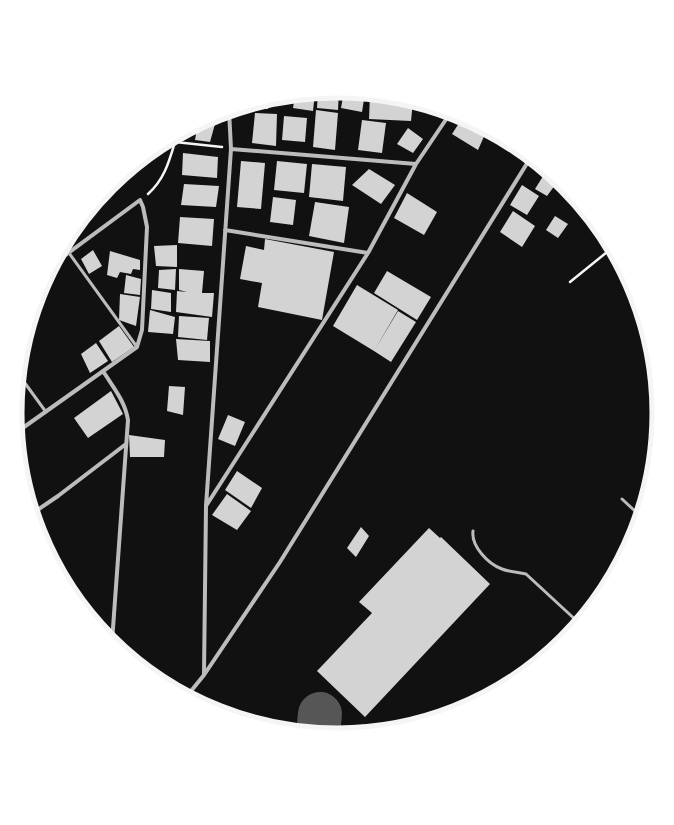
<svg xmlns="http://www.w3.org/2000/svg" width="674" height="825" font-family="Montserrat,sans-serif">
  <style>
    .lines { fill: none; stroke-linecap: round; stroke-linejoin: round }
    .taxiway { stroke: #565656; stroke-width: 44 }
    .building { fill: #d3d3d3 }
    .path { stroke: #f5f5f5; stroke-width: 2.5 }
    .service { stroke: #bcbcbc; stroke-width: 3 }
    .minor { stroke: #bcbcbc; stroke-width: 4 }
    .rim { fill: none; stroke: #f5f5f5; stroke-width: 5 }
  </style>
  <rect width="100%" height="100%" fill="#111"/>
  <g class="lines">
    <path class="taxiway" d="M318 733 320 714"/>
  </g>
  <path class="building" d="M337 91H339L338 110 317 108 318 92Z
    M344 91 365 93 362 112 341 108Z
    M315 93 313 111 293 108 295 95Z
    M370 94 400 97 413 101 411 121 369 119Z
    M269 98 268 109 247 108V105Z
    M316 110 338 113 335 150 313 147Z
    M255 113 277 114 276 146 252 143Z
    M284 116 307 118 305 142 282 140Z
    M463 117 486 132 478 150 452 134Z
    M362 120 386 123 382 153 358 150Z
    M201 122 215 124 210 142 195 140 198 123Z
    M408 128 423 139 413 153 397 144Z
    M183 153 218 157 217 178 182 175Z
    M241 161 265 163 261 209 237 207Z
    M277 161 307 164 304 193 274 190Z
    M312 164 346 167 343 201 309 197Z
    M369 169 395 185 381 204 352 185Z
    M545 173 558 181 547 196 535 189Z
    M184 184 219 186 216 207 181 205Z
    M522 185 539 196 527 215 510 205Z
    M407 193 437 212 424 235 394 218Z
    M273 197 296 200 293 225 270 222Z
    M315 202 349 207 344 243 309 236Z
    M513 211 535 226 522 247 500 232Z
    M555 216 568 224 558 238 546 230Z
    M180 217 214 219 212 246 178 243Z
    M265 239 334 252 322 320 258 307 262 283 240 279 246 246 264 250Z
    M177 245V267L156 266 154 246Z
    M93 250 102 266 89 274 81 259Z
    M110 251 140 260V270L133 269 131 274 120 272 117 278 107 275Z
    M176 269 175 290 158 288 159 270Z
    M179 269 204 271 202 293H214L212 317 176 312 177 291 187 292 179 290Z
    M387 271 431 297 417 320 374 293Z
    M126 275 141 279 140 295 124 293Z
    M357 285 398 310 374 351 333 326Z
    M152 290 171 293V312L151 309Z
    M120 294 140 297 136 326 119 320Z
    M150 310 175 317 173 334 148 332Z
    M398 311 416 322 391 362 374 351Z
    M179 316 209 318 207 340 178 337Z
    M119 326 134 347 112 362 99 341Z
    M176 339 210 341V362L178 360Z
    M96 343 108 361 90 373 81 354Z
    M169 386 185 387 183 415 167 411Z
    M111 391 123 414 88 438 74 418Z
    M228 415 245 422 235 446 218 439Z
    M129 435 165 440 164 457H130Z
    M237 471 262 488 251 508 225 490Z
    M227 494 251 511 237 530 212 515Z
    M361 527 369 536 356 557 347 548Z
    M429 528 440 538 441 537 490 584 365 717 317 671 372 613 359 602Z"/>
  <g class="lines">
    <path class="path" d="M148 194C164 180 169 162 175 142L222 147
      M570 282 612 248"/>
    <path class="service" d="M69 253 137 347
      M19 375 46 412
      M622 499 635 511 640 519
      M473 531C471 546 488 564 502 569 509 572 518 572 526 574L579 623"/>
    <path class="minor" d="M231 149 416 164
      M225 230 368 253
      M103 371C113 387 125 401 128 420L112 642
      M17 432 137 347 142 330 147 227 143 207 140 200 52 265
      M206 506 368 253 416 164 451 112
      M33 513 58 496 126 444
      M204 674 206 506 231 149 229 110
      M187 696 204 675 280 562 531 157"/>
  </g>
  <path d="M0 0H674V825H0ZM22 413a315 315 0 1 1 630 0a315 315 0 1 1-630 0Z" fill="#fff" fill-rule="evenodd"/>
  <path class="rim" d="M22 413a315 315 0 1 1 630 0a315 315 0 1 1-630 0Z"/>
</svg>
